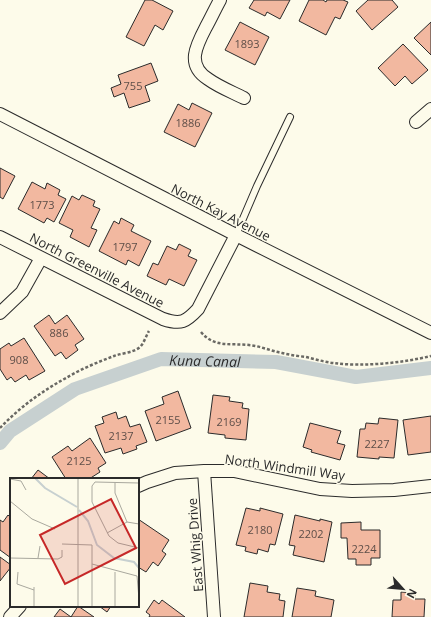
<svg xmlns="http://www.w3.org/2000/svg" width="431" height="617" font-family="'Open Sans',sans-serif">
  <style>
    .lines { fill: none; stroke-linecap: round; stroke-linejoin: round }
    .canal { stroke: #c7d0d0; stroke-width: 14 }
    .building { fill: #f2b8a0; stroke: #2b2b2b }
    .service-casing { stroke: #2b2b2b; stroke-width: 8 }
    .minor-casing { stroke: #2b2b2b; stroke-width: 14 }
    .path { stroke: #6a6964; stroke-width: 2.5; stroke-dasharray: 3 2; stroke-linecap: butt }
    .service { stroke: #fdfbea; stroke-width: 6 }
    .minor { stroke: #fdfbea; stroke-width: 12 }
    .labels { text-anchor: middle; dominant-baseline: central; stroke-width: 3; stroke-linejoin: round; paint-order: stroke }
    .number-label { font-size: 11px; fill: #5d4e48 }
    .street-label { font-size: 13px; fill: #2b2b2b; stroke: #fdfbea }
    .water-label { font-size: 14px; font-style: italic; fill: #2b2b2b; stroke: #fdfbea }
    .inset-river { fill: none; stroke: #c7d0d0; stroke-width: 2 }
    .inset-road { fill: none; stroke: #a9a89e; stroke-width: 1 }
    .view { fill: #c62828; fill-opacity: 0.15; stroke: #c62828; stroke-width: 2 }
    .inset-edge { fill: none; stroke: #2b2b2b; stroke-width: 2 }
  </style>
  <rect width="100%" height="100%" fill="#fdfbea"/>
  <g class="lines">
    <path class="canal" id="s1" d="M0 443 10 431 75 389 161 359 276 362 356 377 431 368"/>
  </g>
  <path class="building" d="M145 0H152L173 11 163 30 155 25 144 46 126 37Z
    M254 0H290L280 19 267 12 265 16 249 8Z
    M309 0H323L326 2 327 0H343L348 2 340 19 335 17 326 35 299 21Z
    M368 0H392L398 7 372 30 356 11Z
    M240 22 269 37 255 65 225 50Z
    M431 22V55L414 38Z
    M403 44 428 70 412 84 405 76 395 86 378 68Z
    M151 63 158 81 145 86 150 101 129 108 124 93 114 97 111 88 121 84 118 75Z
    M192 103 212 113 195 147 164 132 178 104 189 110Z
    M0 168 15 176 3 199 0 197Z
    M32 182 45 189 47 183 60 190 58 195 66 199 54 222 47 218 44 223 18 209Z
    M82 195 95 201 93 206 100 209 91 228 97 230 89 247 70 237 73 230 59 223 72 196 79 200Z
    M121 218 134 225 131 231 151 241 139 266 128 260 126 265 99 251 114 221 119 224Z
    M179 244 191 250 188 256 197 260 184 286 169 279 166 285 147 276 153 263 158 265 167 246 176 250Z
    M49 315 55 324 67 315 84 339 75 345 78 350 66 359 61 352 55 356 34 326Z
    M24 338 45 371 29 380 26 375 15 382 11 377 7 380 0 369V349L9 343 11 346Z
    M178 391 191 428 156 441 145 411 164 404 162 397Z
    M213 395 230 397 229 401 243 403 242 408 249 409 246 440 225 438V435L208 433Z
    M116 412 118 419 126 416 130 427 140 424 147 442 136 446 137 449 123 454 121 448 105 453 95 426 104 423 102 417Z
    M431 416V452L408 455 403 420Z
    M379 418 398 420 394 458 379 457V459L357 457 360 429H365L366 423 378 424Z
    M310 423 341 431 337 443 345 445 340 460 311 452 312 450 303 447Z
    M90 438 106 463 98 468 100 472 89 479H66L52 457 68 446 72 451Z
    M38 470 50 479H31Z
    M246 508 260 511V508L283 514 275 545 270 544 268 552 258 549 257 554 245 551 246 547 236 545Z
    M8 515 11 518V558L0 550V520L3 522Z
    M295 515 320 521V519L332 522 324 562 293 555 295 546 289 545Z
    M138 519 169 540 162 551 166 554 158 566 153 562 146 572 138 567Z
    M361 522V530H380V558H371V565H356V559H348L347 538H341V523Z
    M0 557 11 565V567L0 581Z
    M250 583 268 586 267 592 280 594 279 600 285 601 283 617H244Z
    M297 588 316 591 315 596 334 600 331 617H292Z
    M401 592 415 593V599H425L424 617H392L393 600H401Z
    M154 600 159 604 162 600 185 617H149L150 615 146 612Z
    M78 606 94 617H54L60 609 71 617Z
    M99 606H111L107 612Z"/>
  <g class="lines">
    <defs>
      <path id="service" d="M236 235 257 186 290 117"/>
      <path id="minor" d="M220 0C215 9 211 18 206 27 196 46 186 65 208 79 219 87 232 92 244 98
        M0 114 236 235 431 333
        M416 122 431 109
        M0 237 163 319C181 325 186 322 198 309L236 235
        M0 313 22 292 41 258
        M204 471 214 617
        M138 486 147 482 175 473 204 471H234L320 489 352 491 394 490 431 486
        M10 617 20 606"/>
    </defs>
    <use href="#service" class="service-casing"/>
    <use href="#minor" class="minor-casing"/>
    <path class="path" d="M201 332C214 348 231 343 249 345 260 346 271 351 282 353 290 355 298 356 306 357 315 359 324 362 333 363 363 367 402 363 431 356
      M0 428C19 408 42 391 66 378 81 369 98 362 114 356 122 353 133 353 140 347 144 343 146 336 149 331"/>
    <use href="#service" class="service"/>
    <use href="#minor" class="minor"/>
  </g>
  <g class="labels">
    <g class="number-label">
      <text x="247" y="43">1893</text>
      <text x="133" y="85">755</text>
      <text x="188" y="122">1886</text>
      <text x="42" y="204">1773</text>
      <text x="125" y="246">1797</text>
      <text x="59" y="332">886</text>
      <text x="19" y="359">908</text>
      <text x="168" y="419">2155</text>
      <text x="229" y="421">2169</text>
      <text x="121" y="435">2137</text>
      <text x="377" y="443">2227</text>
      <text x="79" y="460">2125</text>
      <text x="260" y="529">2180</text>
      <text x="311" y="533">2202</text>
      <text x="364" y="548">2224</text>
    </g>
    <g class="street-label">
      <text transform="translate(221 212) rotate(27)">North Kay Avenue</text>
      <text transform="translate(97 270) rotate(27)">North Greenville Avenue</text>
      <text transform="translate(285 467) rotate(8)">North Windmill Way</text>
      <text transform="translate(195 545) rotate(-94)">East Whig Drive</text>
    </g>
    <g class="water-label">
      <text stroke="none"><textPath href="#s1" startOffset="228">Kuna Canal</textPath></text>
    </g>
  </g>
  <g transform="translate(10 478)">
    <rect width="129" height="129" fill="#fdfbea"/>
    <path class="inset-river" d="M25 0 35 10 67 29M69 32 78 43 87 67 104 80 124 84 129 90"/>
    <path class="inset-road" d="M68 0V129M0 1 11 3 16 12M105 4V15L117 44M129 5 85 4 82 8V24L99 58 108 65 129 70M0 23 22 41 45 51M97 55 117 44 129 46M52 66 82 67V129M0 80 48 81 52 79V72M28 80 30 68M82 86 127 98 129 121M8 94 7 106 24 112M24 109V129M105 129V94"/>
    <path class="view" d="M101 21 126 70 55 106 30 57Z"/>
    <rect width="129" height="129" class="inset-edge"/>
  </g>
  <g transform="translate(403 589) rotate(117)" stroke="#fdfbea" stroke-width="3" paint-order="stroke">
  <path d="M0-3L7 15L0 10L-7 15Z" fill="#2b2b2b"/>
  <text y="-6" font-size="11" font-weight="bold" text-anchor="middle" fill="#2b2b2b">N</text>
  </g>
</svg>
